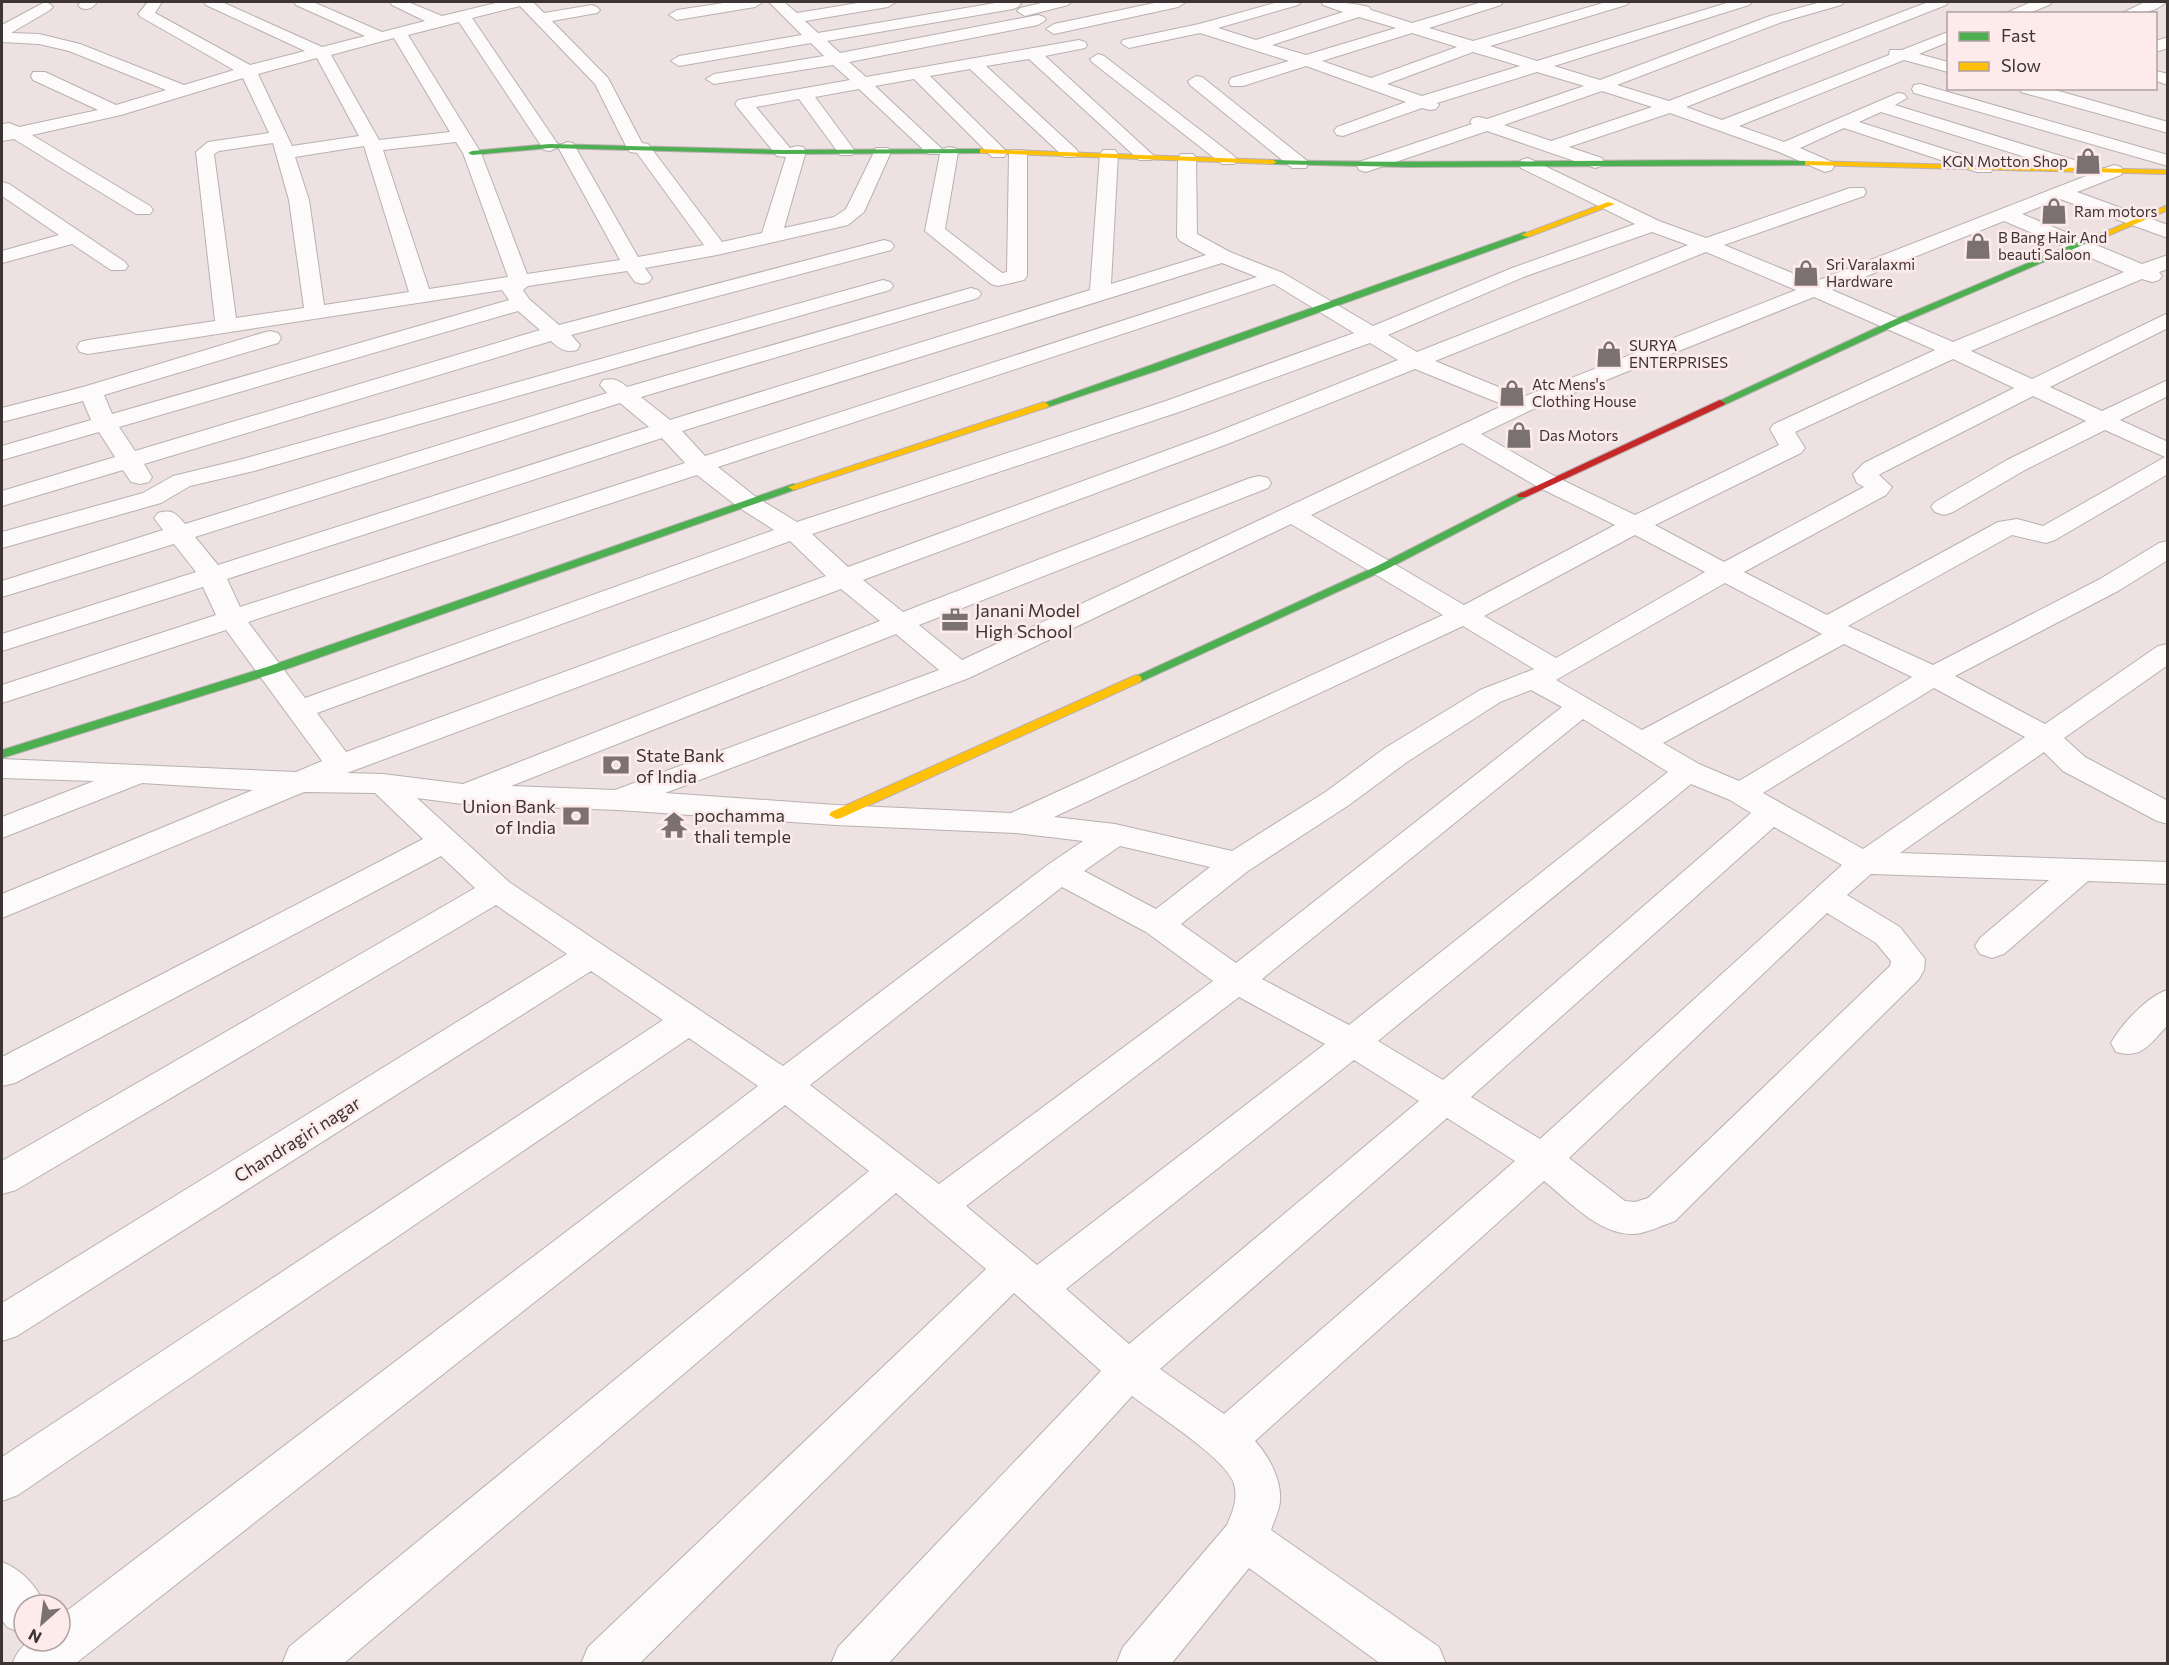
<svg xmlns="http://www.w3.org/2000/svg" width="2169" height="1665" font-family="Commissioner,sans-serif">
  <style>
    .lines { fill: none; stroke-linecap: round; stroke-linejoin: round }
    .street-casing { stroke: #bab0b1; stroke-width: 2 }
    .fast-casing { stroke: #bab0b1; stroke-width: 2 }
    .slow-casing { stroke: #bab0b1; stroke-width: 2 }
    .jam-casing { stroke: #bab0b1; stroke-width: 2 }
    .street { fill: #fcfafa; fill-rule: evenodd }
    .fast { fill: #4caf50; fill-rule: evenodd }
    .slow { fill: #ffc107; fill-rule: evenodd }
    .jam { fill: #c62828; fill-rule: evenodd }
    .labels { text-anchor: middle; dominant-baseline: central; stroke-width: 5; stroke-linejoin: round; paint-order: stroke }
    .far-poi-label { font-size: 15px; fill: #3d3434; stroke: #fdeaeb; text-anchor: start }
    .poi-label { font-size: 18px; fill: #3d3434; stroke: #fdeaeb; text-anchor: start }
    .street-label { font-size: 18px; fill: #3d3434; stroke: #fdeaeb }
  </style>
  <rect width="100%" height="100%" fill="#ede1e1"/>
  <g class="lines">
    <defs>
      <path id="street" d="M45 2 50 4 53 7 50 10 11 33 39 34 80 44 184 85 234 70 141 17 138 14 148 2H162L155 13 250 65 305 51 206 5 204 2H222L322 47 365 36 296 5 294 2H313L382 32 425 21 392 5 390 2H408L442 16 500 2H533L544 13 592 5 597 7 600 10 597 13 552 21 608 78 642 143 648 144 722 242 762 233 786 157 777 156 738 108 735 104 738 100 850 80 833 65 714 84 706 79 714 74 824 56 811 43 679 66 671 61 679 56 802 35 769 2H784L797 13 864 2H896L888 7 805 21 818 33 1001 2H1019L1021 4 1018 7 1013 9 827 41 840 53 1038 15 1044 17 1046 20 1038 25 849 62 866 77 1079 40 1085 42 1087 45 1085 48 1045 56 1154 156 1151 160H1139L1029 59 986 66 1076 149 1079 153 1076 157H1064L970 69 930 76 1004 149 1007 153 1004 157H992L914 79 875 86 942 149 949 147 955 148 958 152 945 229 1002 273 1007 272 1009 154 1012 150H1024L1027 154V276L1024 280 998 286 991 284 925 231 940 154H928L859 89 815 97 855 151 852 155H840L799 99 756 107 790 148 797 146 803 147 806 151 784 228 834 217 846 209 876 148H888L891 152 864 212 848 225 717 255 645 268 652 278 649 282 642 284 635 282 627 271 528 286 523 290 529 299 559 325 884 240 891 242 894 246 891 250 571 335 580 345 577 350C565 353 560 349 551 341L144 464 152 477 149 482 140 484 131 482 123 470 2 506V491L115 457 99 432 2 460V446L91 420 83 401 2 422V408L83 387 262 333 270 331 278 333 281 338 278 343 104 395 112 414 509 300 502 290 88 354 80 352 77 347 80 342 88 340 215 321 196 152 208 142 269 133 243 78 121 115 32 135 150 206 153 210 150 214H136L14 139 2 141 3 124 9 123 19 127 98 110 33 80 31 76 33 72H45L116 105 166 90 69 51 39 44 2 42V25ZM520 6 595 84 627 148 630 152 637 153 704 245 638 257 573 143 567 142 559 146 472 18ZM459 22 544 150 550 151 558 147 620 260 527 274 481 153 408 35ZM394 38 450 132 379 140 331 55ZM317 58 359 136 292 146 258 74ZM456 142 463 153 508 277 429 289 383 150ZM273 143 289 200 304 308 236 318 214 154 219 151ZM364 146 409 292 324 305 309 200 295 157ZM518 311 540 330 135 451 119 427Z
        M81 2H97C92 9 88 10 81 8L78 5Z
        M730 2H763L755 7 677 20 669 15 677 10Z
        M1046 2H1071L1068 5 1025 16 1017 11 1020 8Z
        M1159 2H1186L1178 7 1054 34 1046 29 1054 24Z
        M1278 2H1301L1298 5 1218 28 1256 40 1343 12 1323 5 1321 2C1337 2 1354 3 1369 7L1371 10 1412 23 1482 2H1503L1501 5 1429 28 1473 41 1606 2H1629L1626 5 1490 46 1537 61 1730 2H1752L1749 5 1554 66 1600 80 1770 16 1821 2H1844L1841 5 1782 22 1617 85 1669 101 1928 2H1948L1946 5 1686 107 1722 120 1889 55 1890 50H1902L1948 32V42L1919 54 1948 62V72L1904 60 1739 126 1784 142 1898 93 1904 94 1907 98 1895 105 2097 167 2099 170 2114 165 2121 167 2123 171 2121 175 2077 192 2168 225V238L2060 199 2022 214 2142 264 2168 255V269L2159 272 2162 276 2159 280 2152 282 2142 279 1971 351 2032 379 2168 313V328L2050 387 2102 411 2168 380V396L2120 420 2168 442V474L2055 540 2046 543 2012 535 1848 626 1933 665 2100 579 2159 543 2168 541V560L2118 591 1955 676 2045 724 2158 646 2168 644V665L2064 738 2085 757 2168 801V824L2157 821 2063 771 2044 752 1900 853 2168 862V884L2088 881 2004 954 1992 958 1980 954 1975 946 1980 938 2049 880 1871 874 1847 895 1900 927 1925 959 1924 970 1919 979 1675 1221C1663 1225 1647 1233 1635 1234 1600 1236 1569 1201 1544 1181L1255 1441C1269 1456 1282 1481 1280 1502 1279 1511 1274 1521 1271 1530L1439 1647 1446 1664H1381L1249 1568 1171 1664H1116L1123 1647 1227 1525C1233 1511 1238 1499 1234 1484 1227 1459 1154 1413 1132 1396L888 1664H831L838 1647 1101 1371 1014 1293 639 1664H581L588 1647 986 1269 896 1193 343 1664H282L289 1647 869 1171 785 1105 75 1664H12C24 1636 33 1641 60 1641V1616L758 1086 689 1038 18 1495 2 1501V1457L663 1020 591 971 17 1336 2 1341V1303L567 954 496 905 16 1190 2 1194V1161L475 888 441 856 15 1083 2 1086V1057L423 839 375 793 304 792 2 918V894L253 790 142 783 2 838V817L94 781 2 778V759L296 772 322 761 226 630 2 703V685L216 615 203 587 2 651V634L196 572 174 544 2 597V581L163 530 154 518 158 513C172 509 176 513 185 524L607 393 600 385 603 380C614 378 619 380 627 387L964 290 971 288 978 290 981 294 978 298 641 397 670 420 1090 290 1100 154 1103 150H1115L1118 154 1111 284 1206 255 1180 241 1177 237 1178 158 1181 154H1193L1196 158 1197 234 1230 252 1283 273 1373 326 1512 268 1635 224 1521 168 1519 164 1521 160 1528 158 1659 221 1706 238 1850 188H1864L1866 192 1864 196 1724 245 1814 282 2086 176 1881 112 1859 122 1991 164 1993 168 1991 172H1977L1844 128 1800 148 1832 162 1834 166 1832 170 1825 172 1779 152 1670 113 1569 147 1602 158 1604 162 1602 166 1595 168 1487 131 1366 172 1359 170 1357 166 1359 162 1472 124 1470 122 1473 118 1479 117 1487 119 1584 86 1537 72 1437 103 1439 105 1436 109 1430 110 1422 108 1343 136 1337 135 1334 131 1337 127 1406 102 1306 66 1243 86H1231L1229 82 1231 78 1289 61 1200 33 1129 48 1121 43 1123 40 1199 24ZM1359 17 1396 28 1306 55 1272 45ZM1412 33 1457 47 1371 78 1322 61ZM1473 52 1520 66 1422 96 1387 84ZM1602 91 1652 107 1551 141 1504 125ZM2004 221 2124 272 1953 342 1832 290ZM1652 232 1688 245 1417 352 1388 335 1526 276ZM1706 252 1796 290 1523 397 1435 361ZM1222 263 1257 277 705 456 682 431ZM1274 284 1354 333 1166 401 797 522 756 497 718 467ZM1814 297 1935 350 1774 424 1770 429 1779 445 1635 515 1556 477 1481 434 1531 410ZM1370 343 1398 360 1214 433 848 567 812 534 1182 411ZM1953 359 2014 388 1864 463 1853 474 1857 483 1864 487 1724 562 1655 525 1801 453 1805 448 1795 432ZM1415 369 1504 405 962 660 919 625 1268 488 1271 483 1268 478 1259 476 1250 478 903 612 863 580 1230 443ZM2033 396 2086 421 2007 460 1935 502 1931 507 1935 512 1944 515 1953 512 2025 470 2105 430 2165 457 2043 526 2017 519 1998 522 1827 615 1744 572 1886 495 1892 487 1879 475 1882 473ZM620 403 649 427 218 565 195 537ZM662 438 685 463 240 607 227 579ZM1462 443 1538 487 1615 525 1464 605 1311 515ZM697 475 738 507 774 530 305 698 248 622ZM1291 524 1443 615 1011 813 836 805 665 793 969 678ZM1635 535 1705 572 1556 658 1484 616ZM790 541 826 576 346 752 317 713ZM1725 583 1822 634 1642 730 1556 680ZM841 589 880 621 463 784 383 774 347 773ZM1463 626 1534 669 1480 690 1385 748 1327 791 1232 851 1115 824 1054 817ZM896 634 939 670 615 790 511 786ZM1844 644 1912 677 1739 781 1699 764 1663 743ZM1934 688 2025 737 1863 849 1763 793ZM1531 690 1562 707 1236 963 1181 924 1248 871 1349 805 1407 762 1500 702ZM1583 719 1668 772 1349 1025 1262 979ZM1691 784 1730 800 1751 813 1443 1080 1378 1041ZM417 798 462 804 618 810 836 825 1015 833 1083 841 1049 864 783 1066 509 882ZM1774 827 1842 865 1540 1139 1471 1097ZM1120 846 1210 867 1156 909 1084 871ZM1062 887 1146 932 1213 981 939 1184 810 1085ZM1827 913 1876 943 1891 961 1890 966 1648 1198 1635 1202 1625 1201 1569 1158ZM1239 997 1325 1044 1037 1265 966 1206ZM1354 1060 1419 1101 1129 1344 1066 1289ZM1447 1118 1515 1161 1224 1414 1160 1369Z
        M2031 2H2052L2049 5 2027 14H2004Z
        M2145 2H2166C2154 14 2135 14 2120 14Z
        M2168 37V48L2156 52V41Z
        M1098 54 1104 56 1234 156 1237 160 1234 164H1222L1092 62 1090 59Z
        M2156 71 2168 74V85L2156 81Z
        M1196 76 1202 77 1306 160 1308 164 1306 168H1292L1190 85 1188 81Z
        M1920 84 2168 155V166L1914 93 1912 89 1914 85Z
        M2019 88H2048L2168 122V133L2021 92Z
        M2 182 9 184 125 262 128 266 125 270H111L72 244 2 263V251L59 235 2 196Z
        M883 280 890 282 893 286 890 290 254 471 190 486 161 503 2 548V532L143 493 173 476 239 460Z
        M2168 990V1025C2151 1042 2143 1060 2116 1052L2111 1043C2121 1025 2148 995 2168 990Z
        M2 1562C22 1570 36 1585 45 1605H24V1634L7 1627 2 1620Z"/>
      <path id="fast" d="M550 144 783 150 983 149 987 151 983 153 783 154 550 148 472 155 468 153 472 151Z
        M1273 160C1451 165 1630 158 1808 161L1812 163 1808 165 1407 167 1270 164 1269 162Z
        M1525 232 1529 235 1528 237 1159 370 1048 407 1044 408 1039 405Z
        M2085 239 2092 241 1897 325 1724 405H1716L1715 403 1891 321Z
        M793 484 797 485V489L275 673 2 758V750L267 667Z
        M1522 492 1527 495 1526 497 1385 570 1140 682 1136 683 1130 679 1377 566Z"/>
      <path id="slow" d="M980 149 1273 160 1277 162 1273 164 983 153H980Z
        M1805 161 2168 170V174L1808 165H1805Z
        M1608 202 1615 204 1528 237 1521 235Z
        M2168 205V210L2091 243 2084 241Z
        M1044 402 1049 405 1048 407 797 489 793 490 788 487Z
        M1136 675 1140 676 1142 679 1140 682 841 818 836 819 829 815 831 812Z"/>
      <path id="jam" d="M1720 400 1725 403 1724 405 1526 497H1518L1517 495Z"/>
    </defs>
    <use href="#street" class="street-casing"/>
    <use href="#fast" class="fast-casing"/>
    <use href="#slow" class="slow-casing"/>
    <use href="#jam" class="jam-casing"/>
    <use href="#street" class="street"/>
    <use href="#fast" class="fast"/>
    <use href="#slow" class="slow"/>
    <use href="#jam" class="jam"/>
  </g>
  <defs>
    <symbol id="shop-bare" viewBox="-9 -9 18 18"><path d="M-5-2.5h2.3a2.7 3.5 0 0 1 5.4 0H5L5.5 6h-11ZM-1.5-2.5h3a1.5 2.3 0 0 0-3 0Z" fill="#7b7171" stroke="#fdeaeb" stroke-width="2.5" paint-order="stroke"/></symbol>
    <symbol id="office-bare" viewBox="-9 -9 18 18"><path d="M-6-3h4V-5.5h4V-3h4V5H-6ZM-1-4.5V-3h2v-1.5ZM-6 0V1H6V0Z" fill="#7b7171" stroke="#fdeaeb" stroke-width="2.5" paint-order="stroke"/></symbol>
    <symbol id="bank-bare" viewBox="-9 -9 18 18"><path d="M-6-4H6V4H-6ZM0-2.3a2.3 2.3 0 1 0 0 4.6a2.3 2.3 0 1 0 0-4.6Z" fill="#7b7171" stroke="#fdeaeb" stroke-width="2.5" paint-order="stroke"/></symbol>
    <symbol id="temple-bare" viewBox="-9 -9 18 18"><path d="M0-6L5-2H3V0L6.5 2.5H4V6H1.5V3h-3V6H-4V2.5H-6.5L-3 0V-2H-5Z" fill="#7b7171" stroke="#fdeaeb" stroke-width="2.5" paint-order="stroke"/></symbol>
  </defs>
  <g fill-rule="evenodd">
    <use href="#shop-bare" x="2069" y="142" width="38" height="38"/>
    <use href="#shop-bare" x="2035" y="192" width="38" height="38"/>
    <use href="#shop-bare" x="1959" y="227" width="38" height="38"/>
    <use href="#shop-bare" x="1787" y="254" width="38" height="38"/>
    <use href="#shop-bare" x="1590" y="335" width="38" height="38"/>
    <use href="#shop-bare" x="1493" y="374" width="38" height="38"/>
    <use href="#shop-bare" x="1500" y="416" width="38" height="38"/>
    <use href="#office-bare" x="936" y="601" width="38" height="38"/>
    <use href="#bank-bare" x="597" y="746" width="38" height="38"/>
    <use href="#bank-bare" x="557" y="797" width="38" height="38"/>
    <use href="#temple-bare" x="655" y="806" width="38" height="38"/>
  </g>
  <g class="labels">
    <g class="far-poi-label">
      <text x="2068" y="161" text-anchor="end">KGN Motton Shop</text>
      <text x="2074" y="211">Ram motors</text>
      <text x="1998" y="237">B Bang Hair And<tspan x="1998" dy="17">beauti Saloon</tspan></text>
      <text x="1826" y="264">Sri Varalaxmi<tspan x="1826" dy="17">Hardware</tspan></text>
      <text x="1629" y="345">SURYA<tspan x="1629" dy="17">ENTERPRISES</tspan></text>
      <text x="1532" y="384">Atc Mens's<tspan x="1532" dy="17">Clothing House</tspan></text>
      <text x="1539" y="435">Das Motors</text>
    </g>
    <g class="poi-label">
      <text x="975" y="610">Janani Model<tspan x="975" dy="21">High School</tspan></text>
      <text x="636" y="755">State Bank<tspan x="636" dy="21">of India</tspan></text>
      <text x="556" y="806" text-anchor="end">Union Bank<tspan x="556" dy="21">of India</tspan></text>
      <text x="694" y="815">pochamma<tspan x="694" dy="21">thali temple</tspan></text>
    </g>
    <g class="street-label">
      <text transform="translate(297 1139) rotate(-32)">Chandragiri nagar</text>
    </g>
  </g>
  <rect width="2169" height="1665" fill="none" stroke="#3d3434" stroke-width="6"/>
  <rect x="1947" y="12" width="210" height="78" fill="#fdeaeb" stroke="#b0a1a2" stroke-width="1.5"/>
  <rect x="1959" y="32" width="30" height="9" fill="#4caf50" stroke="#b0a1a2" stroke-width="1.5"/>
  <text x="2001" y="42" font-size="18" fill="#3d3434">Fast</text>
  <rect x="1959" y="62" width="30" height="9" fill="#ffc107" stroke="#b0a1a2" stroke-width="1.5"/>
  <text x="2001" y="72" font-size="18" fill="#3d3434">Slow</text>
  <g transform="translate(42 1623) rotate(208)"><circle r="28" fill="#fdeaeb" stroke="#b0a1a2" stroke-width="1.5"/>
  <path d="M0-4.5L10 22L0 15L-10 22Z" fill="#7b7171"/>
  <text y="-9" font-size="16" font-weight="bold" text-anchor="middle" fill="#3d3434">N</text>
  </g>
</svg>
